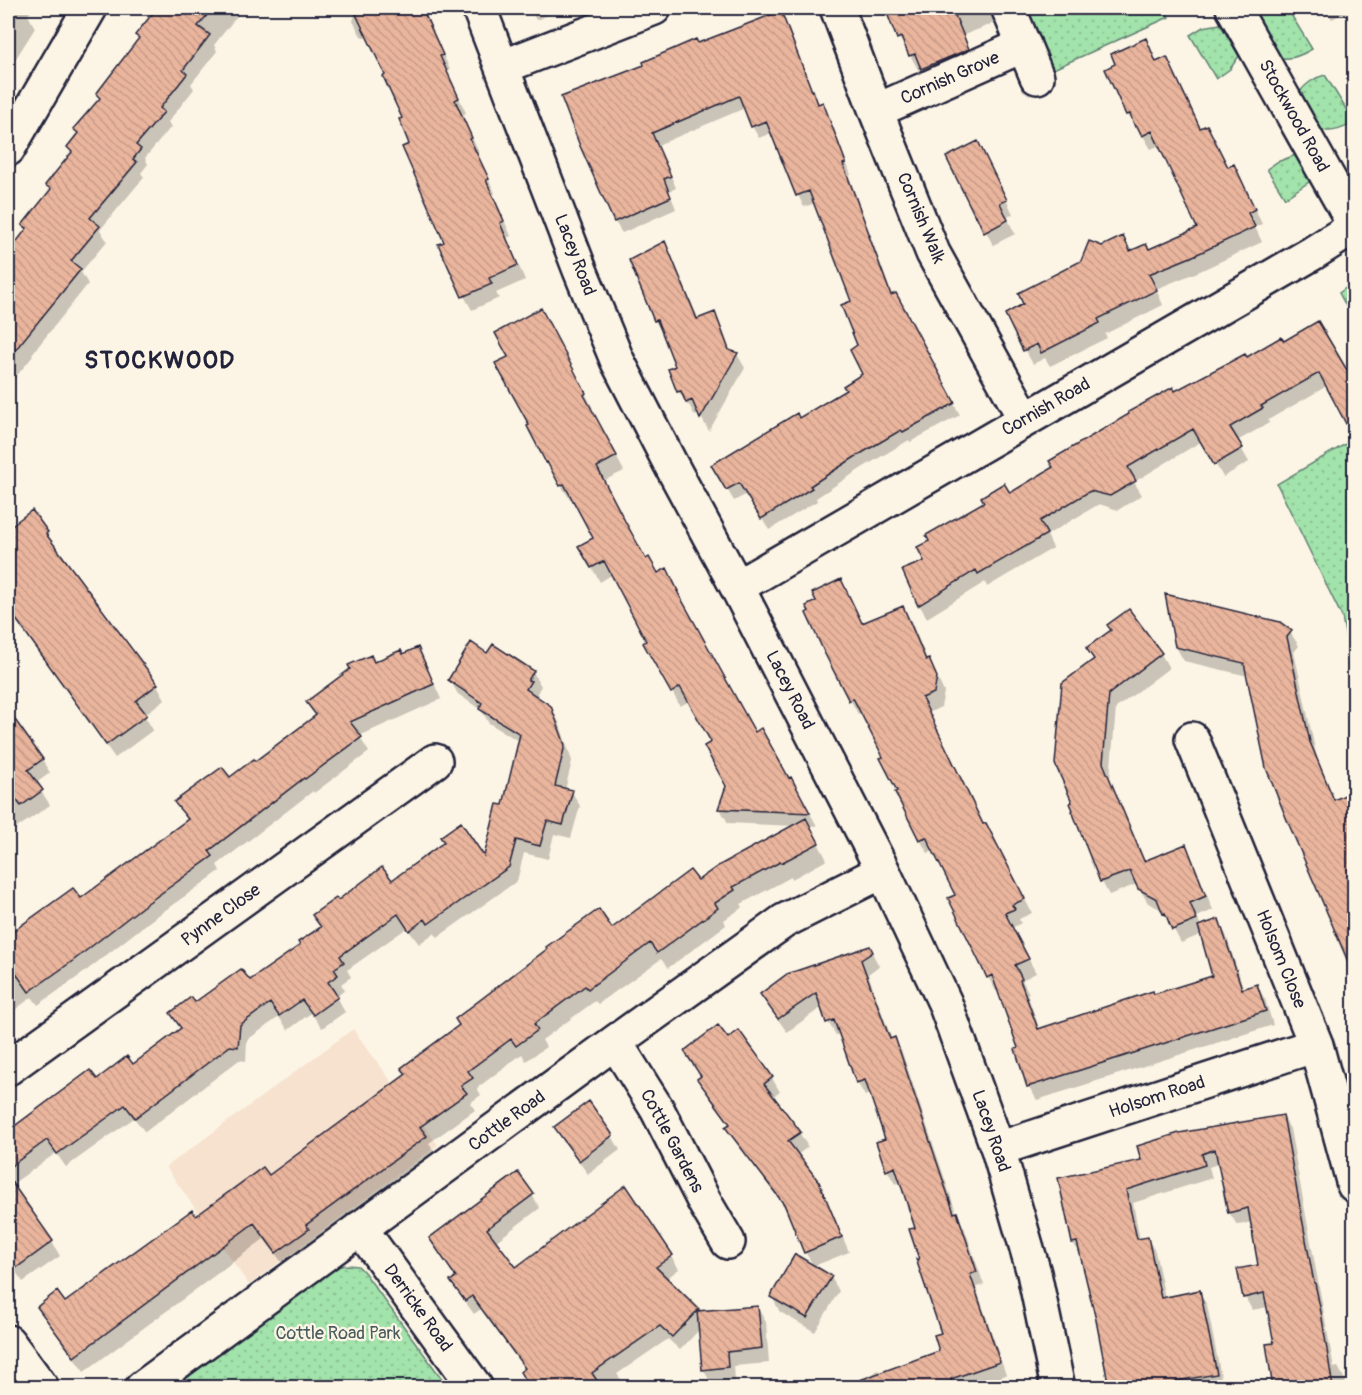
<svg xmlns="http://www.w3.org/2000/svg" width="1362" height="1395" font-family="Pangolin,sans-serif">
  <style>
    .built { fill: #f7e2cf }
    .grass { fill: url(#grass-dots); stroke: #628273; stroke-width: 1.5 }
    .shadow { fill: #0003 }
    .building { fill: url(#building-back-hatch); stroke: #22223b; stroke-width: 1.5 }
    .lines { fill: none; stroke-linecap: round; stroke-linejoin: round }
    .minor-casing { stroke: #22223b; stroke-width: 38 }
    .minor { stroke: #fcf5e5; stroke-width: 33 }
    .labels { text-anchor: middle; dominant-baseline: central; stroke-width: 4.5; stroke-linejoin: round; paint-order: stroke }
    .street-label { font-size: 18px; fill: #22223b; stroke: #fcf5e5 }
    .park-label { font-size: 18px; fill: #485c5d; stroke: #fcf5e5 }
    .district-label { font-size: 24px; font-weight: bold; letter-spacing: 1.5px; fill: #22223b; stroke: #fcf5e5 }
  </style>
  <defs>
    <pattern id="grass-dots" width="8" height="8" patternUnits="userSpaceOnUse" patternTransform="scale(1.5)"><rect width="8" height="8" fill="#a2e2ab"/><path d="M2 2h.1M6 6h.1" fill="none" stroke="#8bc294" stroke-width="1.8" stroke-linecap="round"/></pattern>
    <pattern id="building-back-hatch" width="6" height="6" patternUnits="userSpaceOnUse" patternTransform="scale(1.5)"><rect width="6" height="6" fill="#eab59d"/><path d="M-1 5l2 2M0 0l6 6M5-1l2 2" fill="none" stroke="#c89b88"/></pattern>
  </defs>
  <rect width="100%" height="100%" fill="#fcf5e5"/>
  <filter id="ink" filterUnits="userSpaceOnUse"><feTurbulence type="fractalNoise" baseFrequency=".0167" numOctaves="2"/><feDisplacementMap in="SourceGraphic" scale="12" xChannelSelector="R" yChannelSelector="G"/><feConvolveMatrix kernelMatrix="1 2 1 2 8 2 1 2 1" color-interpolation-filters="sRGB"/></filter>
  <g filter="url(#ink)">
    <path class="built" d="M353 1029 438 1145 249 1285 166 1167Z"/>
    <path class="grass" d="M1020 8H1165L1169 17 1049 71Z
      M1250 8H1287L1312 49C1302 55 1290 61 1279 57Z
      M1220 24 1239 56 1230 69 1216 79 1190 35 1203 27Z
      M1325 75 1354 122V123C1343 128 1334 133 1322 130L1300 92C1305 84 1316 77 1325 75Z
      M1296 155 1312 180 1285 198 1267 169 1277 162Z
      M1354 282V321L1339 293Z
      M1354 439V681L1342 617 1277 484Z
      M348 1265 358 1266 364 1272 448 1387H172L339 1266Z"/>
    <path class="shadow" d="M8 8H33L28 15 35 28 13 63 8 75Z
      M159 8H240L238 10 240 12 214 45 217 51 191 84 194 89 168 122 171 127 145 158 148 164 141 173 144 177 100 230 107 241 81 272 88 284 32 354 33 356 9 385 14 394 8 402V255L27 230 24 225 51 191 47 185 72 154 69 147 79 135 75 129 101 100 97 94 140 39 137 35Z
      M352 8H423L450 70 447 71 466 113 462 115 479 153 477 154 495 193 493 195 511 236 507 238 525 280 496 293 499 298 472 310 464 296 411 145 404 118 387 76 369 39 361 36 353 21 355 15Z
      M529 8H566L536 20Z
      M887 8H1009L1002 20 964 35 977 67 933 86 924 71 920 73 910 55H909L899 38Z
      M1325 8H1354L1332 19Z
      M780 13 787 25 814 94 820 105 822 104 829 116 851 175 849 176 892 296 902 307 960 415 910 442 909 440 862 468 816 498 817 501 769 530 747 494 734 501 713 465 799 420 847 390 864 375 858 346 853 302 815 203 804 207 798 195 773 132 759 138 752 126 745 108 658 145 676 188 669 191 676 209 622 233 615 222 582 145 698 45Z
      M1145 40 1153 53H1151L1158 69 1167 58 1175 73 1201 129 1228 169 1234 166 1242 180 1262 224 1255 227 1262 242 1200 271 1156 289 1163 305 1105 334 1107 338 1050 366 1045 358 1033 364 1025 350V305L1102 248 1122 237 1131 253 1149 251 1199 229 1160 145 1151 149 1138 128 1136 129 1128 115 1107 70 1117 65Z
      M985 156 1013 214 1007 217 1015 234 993 245 948 158Z
      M664 243 672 257 699 320 714 314 722 328 731 352 737 354 745 368 709 431 699 414 695 416 689 405H687L679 392 670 370 677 367 663 334 655 321Z
      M1317 323 1354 385V432L1327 386 1268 420 1269 423 1237 441 1249 462 1223 477 1202 441 1134 482 1142 495 1118 510 1099 504 1047 535 1053 548 987 587 985 582 927 618 920 606 983 567 926 561 1009 495 1175 393 1283 343Z
      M551 329 593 408 591 409 624 471 603 481 646 561 658 575 674 584 685 605 684 606 755 734 799 793 817 826H809L827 860 792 879 791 877 741 904 743 907 724 920 726 925 668 968 661 959 598 1004 595 1001 542 1040 546 1047 526 1061 522 1054 477 1088 481 1095 470 1103 475 1110 429 1143 435 1153 314 1241 317 1246 287 1269 264 1239 84 1372 48 1323 39 1307 65 1305 196 1218 269 1177 612 930 698 882 796 826 728 823 720 809 728 786 713 743 690 701 680 706 645 644 648 642 613 574 600 582 580 547 595 539 573 498 570 499 562 487 571 482 531 426 510 357Z
      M8 522 11 527 47 533 54 547 157 685 165 699 144 715 153 730 115 758 8 608Z
      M841 581 863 625 903 607 911 621 928 662 936 675 944 692 941 707 928 713 984 826 994 839 1032 913 1019 919 1021 923 1012 928 1036 973 1022 980 1029 993 1027 994 1040 1030 1214 977 1202 934 1181 943 1164 911 1148 903 1137 884 1109 895 1102 882 1074 812V803L1064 684 1161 654 1169 668 1116 708 1110 778 1145 862 1185 846 1193 860 1213 910 1197 917 1201 926 1218 921 1226 935 1244 990 1257 986 1265 999 1273 1025 1037 1100 1029 1087 1017 1050 1020 1049 998 990 996 991 988 977 957 896 934 851 928 853 920 840 897 793 899 792 884 757 862 712 858 714 826 654 818 602Z
      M1290 632 1299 646 1294 652 1317 758 1335 801 1349 795 1354 804V842L1353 843 1354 848V980L1333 929 1336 928 1248 676 1184 661 1176 647Z
      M417 649 425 663 441 699 359 736 369 752 314 793 313 791 217 865 220 871 150 921 82 974 38 1005 32 997 8 1015V943L9 936 80 900 188 821 176 803 229 779 255 763 316 716 308 703 374 663 402 655Z
      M487 655 533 672 541 686 537 693 538 696 537 698 550 707 559 722 572 761 565 790 572 792 580 806 571 838 554 834 548 859 524 853 517 881 438 937 434 933 419 944 407 928 347 970 351 977 341 984 345 990 336 997 345 1012 322 1028 311 1013 288 1030 279 1017 247 1040 246 1061 239 1060 145 1132 134 1118 66 1167 56 1153 11 1185 52 1242 60 1256 23 1282 8 1261V1137L33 1119 96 1081 132 1066 182 1030 172 1013 249 982 302 946 321 928 314 916 337 902 391 882 485 860 504 807 520 742 489 723 481 710 458 694 450 680Z
      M12 719 42 759 50 773 36 783 50 805 8 834V723Z
      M869 947 879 966 868 974 892 1040 895 1039 902 1052 956 1212 964 1227 984 1285 976 1287 1006 1375 971 1388H854L878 1370 881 1373 941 1352 943 1334 921 1260 917 1229 901 1181 895 1184 887 1170V1139L871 1093 865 1096 857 1082 841 1034 836 1035 828 1022 822 1007 787 1032 769 1007 762 994Z
      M728 1040 772 1078 780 1092 772 1097 799 1132 808 1147 797 1155 818 1182 826 1198 849 1252 814 1266 805 1252 788 1212 736 1141 727 1127 730 1125 707 1094 699 1079 702 1077 686 1052Z
      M589 1103 612 1136 620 1150 588 1174 564 1142 556 1127Z
      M1283 1116 1290 1129 1334 1368 1338 1367 1345 1380 1347 1388H1275V1344L1268 1307 1252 1310 1245 1297 1260 1266 1252 1222 1237 1225 1229 1212 1220 1163 1209 1167 1212 1178 1133 1203 1140 1240 1147 1238 1155 1251 1165 1298 1199 1292 1207 1305 1223 1387 1111 1388 1082 1256 1073 1243 1143 1161Z
      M532 1195 540 1208 495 1242 515 1269 671 1256 679 1269 666 1279 699 1312 757 1307 766 1322 769 1363 734 1366 735 1381 711 1383 703 1369 700 1329 680 1350 668 1339 617 1374 627 1388H531L525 1370 481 1309 474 1314 460 1295 452 1282 457 1278 438 1251Z
      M831 1277 839 1291 815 1332 780 1312 772 1297Z"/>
    <path class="building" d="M157 8H213L198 26 210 35 183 70 187 74 160 108 164 112 136 145 141 149 133 159 137 162 90 218 100 226 71 261 81 269 8 359V253L27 228 22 225 51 189 45 185 72 152 67 147 78 133 73 129 100 98 96 94 139 38 135 35Z
      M353 8H422L443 55 440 56 459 98 455 100 472 138 470 139 489 179 486 180 504 221 500 223 518 265 489 278 492 284 462 297 438 244 444 242 402 147 409 144 399 119 402 118 383 76 385 75Z
      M885 8H952L969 49 921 69 915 54 909 56 901 37 897 39Z
      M781 11 812 91 813 90 818 104 823 102 846 163 843 164 870 236H869L891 295 896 293 955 403 903 432 901 430 855 457 810 486 812 488 761 519 739 483 726 490 711 465 797 413 799 418 846 390 843 386 862 374 850 350 857 345 841 305 851 301 809 191 796 196 766 121 751 127 739 96 652 133 671 176 664 179 671 197 614 222 580 146 561 97 644 65 643 62 696 39 698 43Z
      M1146 38 1156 62 1167 57 1200 128 1207 125 1228 167 1234 164 1255 209 1248 213 1255 227 1191 257 1149 274 1157 290 1098 319 1100 323 1041 353 1037 344 1023 351 1005 314 1023 304 1018 293 1081 261 1089 241 1102 246 1123 236 1130 251 1146 244 1149 249 1197 228 1152 131 1142 136 1137 126 1135 127 1130 114 1126 115 1105 69 1115 64 1111 54Z
      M978 141 1007 200 1000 203 1008 220 984 233 976 215 975 216 946 157Z
      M665 241 697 319 715 312 729 350 738 353 700 419 692 400 686 403 681 391 677 392 668 369 675 366 657 320 654 321 629 260Z
      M541 308 586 393 584 395 617 456 597 467 625 521 646 559 649 557 658 573 667 568 678 591H677L755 732 761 728 789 778 791 777 810 813 718 809 726 786 704 746 711 742 680 687 671 693 643 643 646 641 604 561 591 568 578 546 593 538 564 484 560 486 547 462 546 463 527 426 529 425 495 363 508 357 495 333Z
      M1318 321 1354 382V439L1319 373 1261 406 1263 408 1230 427 1243 448 1214 465 1193 429 1128 467 1136 481 1110 496 1090 491 1040 521 1047 534 978 574 976 570 918 606 902 570 924 561 917 547 929 541 926 535 984 502 981 497 1004 483 1010 493 1053 467 1049 461 1129 414 1128 412 1173 387 1175 391 1245 354 1247 357 1281 337 1284 341Z
      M32 510 48 532 46 534 158 684 136 701 147 715 106 745 8 608V528Z
      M841 579 862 623 903 606 926 660 929 659 937 677 934 693 922 698 983 824 986 823 1025 899 1012 905 1015 909 1005 913 1029 959 1015 965 1022 979 1020 980 1038 1029 1153 991 1154 994 1212 976 1198 926 1219 919 1242 989 1257 984 1266 1011 1027 1087 1015 1049 1018 1048 992 975 987 978 948 898 955 895 926 837 919 840 895 792 897 791 880 758 883 757 853 698 849 701 825 654 806 613 809 611 806 606 816 601 812 593Z
      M1165 594 1280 622 1292 631 1287 637 1310 742 1334 800 1354 791V975L1287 820 1266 768 1244 663 1175 647Z
      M1129 609 1162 653 1109 694 1103 763 1144 861 1186 844 1206 896 1190 903 1197 920 1172 930 1165 913 1163 914 1157 899 1138 889 1130 871 1100 882 1072 811 1073 810 1070 803 1072 802 1055 764 1062 683 1094 659 1086 648 1111 630 1107 625Z
      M471 642 487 653 493 644 534 671 528 680 531 681 526 689 551 706 565 745 555 786 573 790 563 825 547 821 540 846 516 840 509 867 428 924 425 919 409 931 398 914 340 956 344 962 334 969 338 975 328 982 338 997 313 1015 302 1000 279 1016 270 1003 240 1025 238 1047 230 1046 135 1118 125 1105 57 1154 47 1140 8 1168V1131L90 1070 97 1079 127 1056 133 1064 181 1028 170 1013 191 997 195 1002 241 969 250 980 300 945 298 942 321 927 312 915 336 898 338 900 382 867 392 880 444 842 440 837 461 822 484 856 497 804 503 805 520 734 479 709 482 703 448 680Z
      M418 647 434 684 350 722 362 737 305 779 304 778 209 851 213 856 142 907 74 960 29 992 8 962V935L73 888 81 898 188 819 174 802 222 767 230 777 254 759 255 761 316 715 306 702 350 669 348 665 371 655 374 662 401 650 403 654Z
      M8 710 43 759 28 770 43 790 21 806 8 789Z
      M806 818 819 843 781 863 780 862 733 887 735 890 715 903 718 908 657 953 650 943 588 989 585 986 534 1024 538 1030 516 1046 511 1039 468 1071 473 1078 461 1086 467 1093 420 1127 427 1136 306 1225 309 1229 276 1253 254 1223 74 1357 37 1307 57 1291 65 1302 192 1210 196 1216 263 1167 269 1175 406 1074 401 1068 459 1025 455 1019 547 949 546 947 599 909 612 928 690 870 698 880 718 866Z
      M870 946 873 952 861 960 890 1039 895 1037 954 1213 957 1212 977 1272 970 1274 1000 1362 951 1379 954 1388H846V1385L939 1351 934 1335 941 1333 916 1259H919L909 1229 915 1228 895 1167 886 1171 876 1142 885 1139 865 1080 856 1083 834 1020 826 1023 816 993 778 1019 760 994 787 974Z
      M718 1025 728 1038 739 1030 773 1077 764 1084 801 1132 788 1141 819 1182 842 1237 804 1253 784 1204 725 1127 730 1124 697 1079 701 1076 684 1051Z
      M589 1101 613 1135 579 1161 554 1127Z
      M1283 1115 1314 1283H1315L1321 1312 1333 1388H1273L1266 1344 1274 1343 1264 1293 1243 1298 1237 1269 1258 1265 1248 1208 1228 1213 1215 1149 1202 1154 1205 1165 1126 1190 1137 1239 1148 1237 1161 1298 1200 1290 1217 1374 1176 1381 1178 1388H1109L1096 1320 1077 1242 1072 1243 1058 1178 1141 1160 1137 1146 1179 1133Z
      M518 1172 534 1194 487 1229 516 1267 626 1185 673 1255 656 1267 699 1309 672 1337 660 1326 592 1373 602 1388H530L520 1372 525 1368 472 1296 465 1301 450 1281 456 1277 429 1238Z
      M8 1177 53 1241 8 1274Z
      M795 1254 832 1276 807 1318 770 1297Z
      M758 1306 762 1348 727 1352 728 1367 702 1370 697 1311Z"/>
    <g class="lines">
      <defs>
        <path id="minor" d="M479 8 580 270 617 360 670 463 737 587 883 871 945 1003 998 1149 1034 1273 1058 1388
          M837 8 876 111 933 253 1025 419
          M1233 8 1354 224
          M1009 10 1037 77
          M502 67 654 8
          M876 111 1024 45
          M8 149 90 8
          M737 587 1313 253 1354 227
          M1192 739 1316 1045 1354 1185
          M615 1042 657 1109 705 1203 728 1242
          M8 1068 435 761
          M998 1149 1316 1045
          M360 1228 476 1388
          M8 1342 42 1388
          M142 1388 615 1042 784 921 883 871"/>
      </defs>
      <use href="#minor" class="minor-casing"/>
      <use href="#minor" class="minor"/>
    </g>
  </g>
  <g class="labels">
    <g class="street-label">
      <text transform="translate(950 78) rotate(-24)">Cornish Grove</text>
      <text transform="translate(1294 116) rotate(61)">Stockwood Road</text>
      <text transform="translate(921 218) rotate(67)">Cornish Walk</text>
      <text transform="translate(575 255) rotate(69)">Lacey Road</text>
      <text transform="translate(1046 407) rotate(-30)">Cornish Road</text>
      <text transform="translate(790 690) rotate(63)">Lacey Road</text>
      <text transform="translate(221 915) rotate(-36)">Pynne Close</text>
      <text transform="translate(1281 959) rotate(68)">Holsom Close</text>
      <text transform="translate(1157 1097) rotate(-18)">Holsom Road</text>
      <text transform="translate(507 1121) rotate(-36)">Cottle Road</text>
      <text transform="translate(991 1131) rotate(71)">Lacey Road</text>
      <text transform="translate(672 1141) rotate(62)">Cottle Gardens</text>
      <text transform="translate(418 1308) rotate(54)">Derricke Road</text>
    </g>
    <g class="park-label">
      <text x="338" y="1333">Cottle Road Park</text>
    </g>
    <g class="district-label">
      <text x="160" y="360">STOCKWOOD</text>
    </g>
  </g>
  <rect width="1362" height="1395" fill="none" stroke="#fcf5e5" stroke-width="30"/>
  <rect x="15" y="15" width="1332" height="1365" fill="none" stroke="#22223b" stroke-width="2" filter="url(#ink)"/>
</svg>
